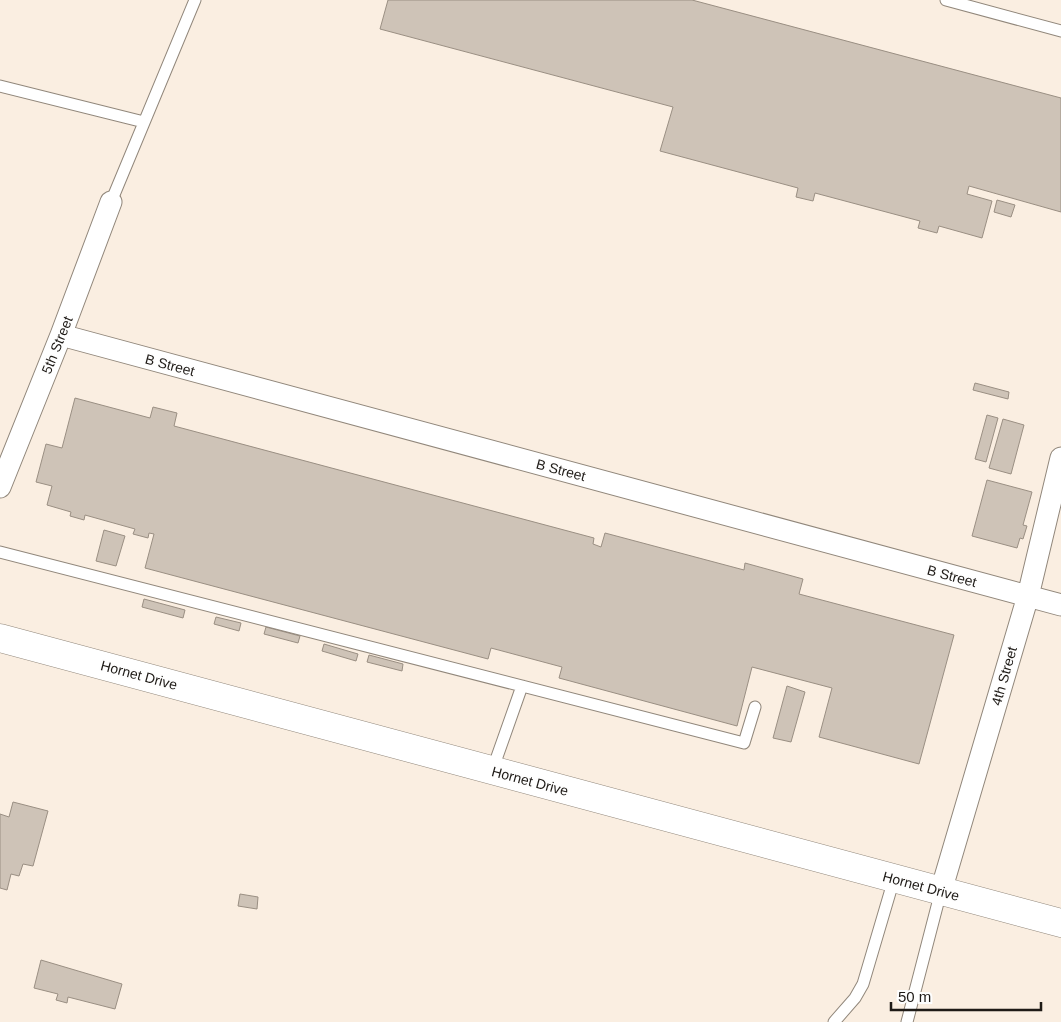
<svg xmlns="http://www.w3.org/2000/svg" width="1061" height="1022" font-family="Arial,sans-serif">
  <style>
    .building { fill: #cec3b7; stroke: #9a8f83 }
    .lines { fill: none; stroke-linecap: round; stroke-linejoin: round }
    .lane-casing { stroke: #91877b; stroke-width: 13 }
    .street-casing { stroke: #91877b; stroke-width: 23 }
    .secondary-casing { stroke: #91877b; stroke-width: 29 }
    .lane { stroke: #fff; stroke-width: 11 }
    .street { stroke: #fff; stroke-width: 21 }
    .secondary { stroke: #fff; stroke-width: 28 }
    .labels { text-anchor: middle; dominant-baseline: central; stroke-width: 4; stroke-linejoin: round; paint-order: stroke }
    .street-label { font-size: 14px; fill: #1e1a16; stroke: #fefefe }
  </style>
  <rect width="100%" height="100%" fill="#faeee1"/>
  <path class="building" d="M388 0H692L1061 98V212L969 186 967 194 992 201 982 238 939 226 937 233 918 228 920 221 815 193 813 201 796 197 798 188 660 151 673 107 380 29Z
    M997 200 1015 205 1011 217 994 212Z
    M975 383 1009 392 1008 399 973 390Z
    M75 398 150 418 153 407 177 413 174 426 594 538 593 544 601 547 605 533 744 570 745 563 803 579 799 594 954 635 919 764 819 737 832 688 752 667 737 726 559 678 562 667 491 648 488 659 145 568 154 534 149 533 148 538 133 534 135 529 85 515 84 520 70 516 71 512 47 505 52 486 36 482 46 444 62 448Z
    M987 415 998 418 986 462 975 459Z
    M1003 419 1024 425 1011 474 989 468Z
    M987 480 1032 492 1023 525 1027 526 1023 539 1020 538 1017 548 972 536Z
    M104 530 125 536 116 566 96 561Z
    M144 599 185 610 183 618 142 607Z
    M216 617 241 623 239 631 214 624Z
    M266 627 300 636 298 643 264 634Z
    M324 644 358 654 356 661 322 651Z
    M369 655 403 664 402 671 367 662Z
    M787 686 805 692 791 742 773 738Z
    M13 802 48 811 33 866 23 864 19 876 11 874 7 890 0 888V814L9 817Z
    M240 894 258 897 257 909 238 906Z
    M41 960 122 984 115 1009 68 997 67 1003 56 1000 58 994 34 988Z"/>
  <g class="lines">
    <defs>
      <path id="lane" d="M946 0 1061 31
        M0 86 144 122
        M111 202 195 0
        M0 552 744 743 755 707
        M492 771 522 686
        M834 1022 855 998 863 984 894 879
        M907 1022 941 891"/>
      <path id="street" d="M61 335 1061 605
        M0 487 61 335 111 202
        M941 891 1028 596 1061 458"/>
      <path id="secondary" d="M0 638 1061 923"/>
    </defs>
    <use href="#lane" class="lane-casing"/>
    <use href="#street" class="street-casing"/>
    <use href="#secondary" class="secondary-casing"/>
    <use href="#lane" class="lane"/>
    <use href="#street" class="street"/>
    <use href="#secondary" class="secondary"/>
  </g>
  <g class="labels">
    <g class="street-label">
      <text transform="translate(57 345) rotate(-68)">5th Street</text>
      <text transform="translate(170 365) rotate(15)">B Street</text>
      <text transform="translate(561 470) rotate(15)">B Street</text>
      <text transform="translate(952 576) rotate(15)">B Street</text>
      <text transform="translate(139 675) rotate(15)">Hornet Drive</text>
      <text transform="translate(1004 676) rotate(-74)">4th Street</text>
      <text transform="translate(530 781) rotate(15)">Hornet Drive</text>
      <text transform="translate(921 886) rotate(15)">Hornet Drive</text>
    </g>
  </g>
  <path d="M891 1002v8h150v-8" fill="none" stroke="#1e1a16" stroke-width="2.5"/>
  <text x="898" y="1002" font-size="15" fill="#1e1a16" stroke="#fefefe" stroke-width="4" paint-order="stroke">50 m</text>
</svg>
